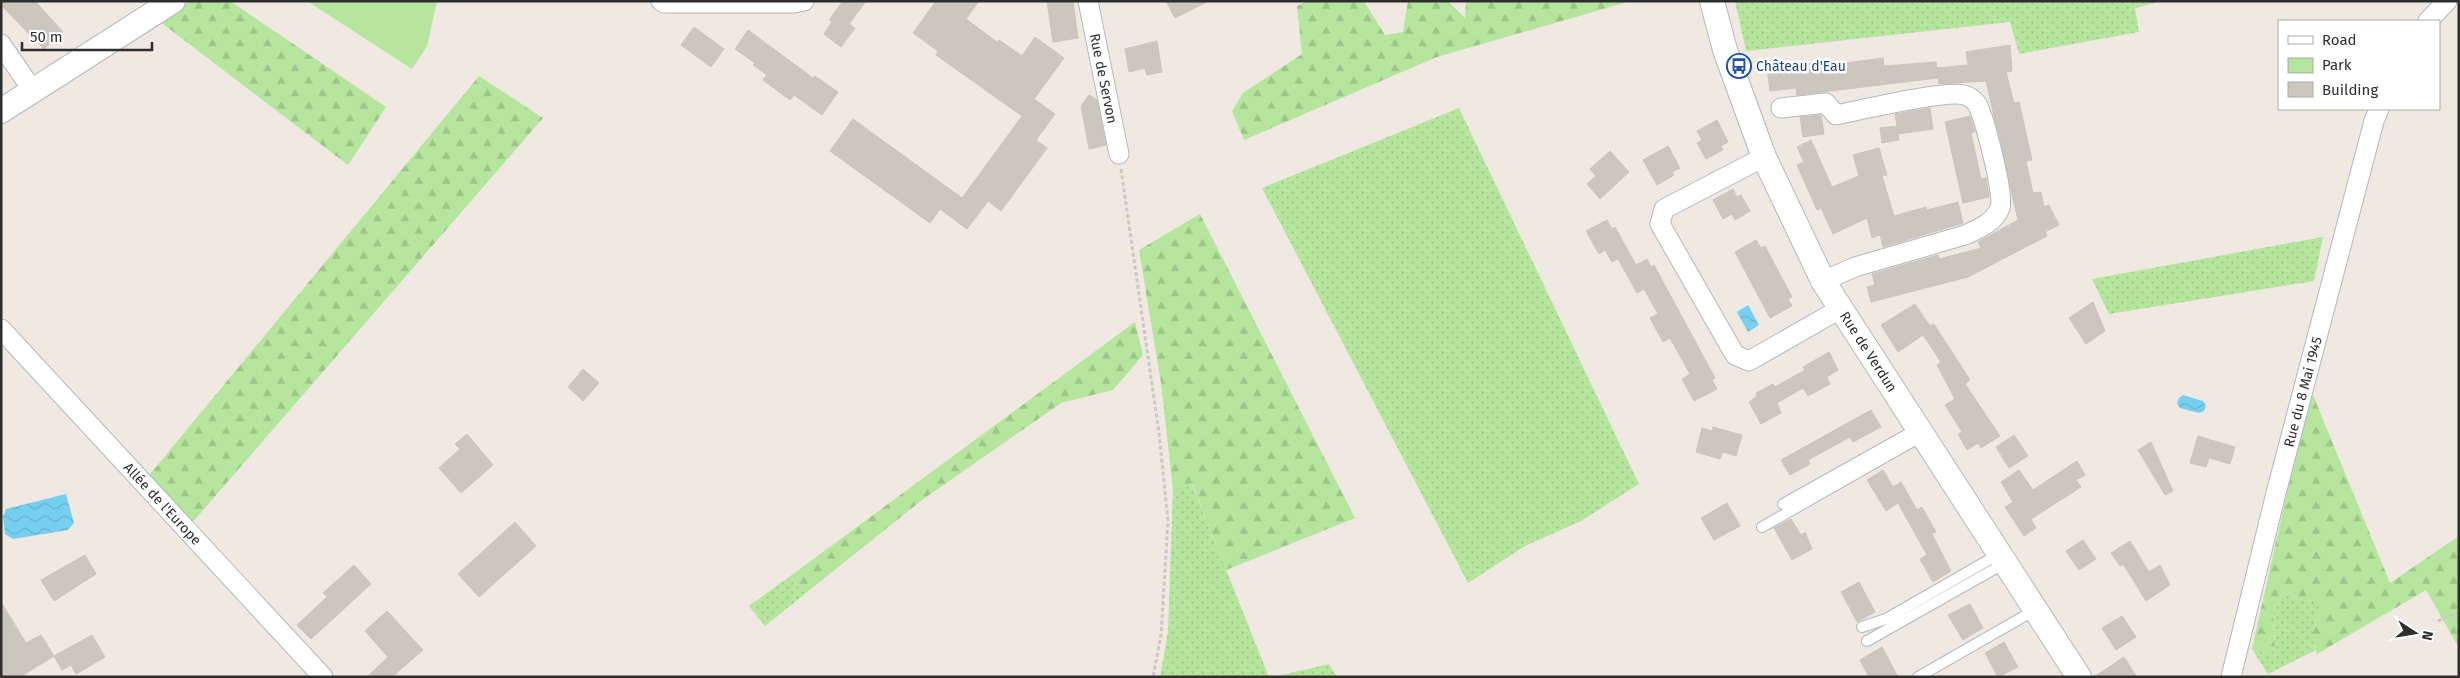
<svg xmlns="http://www.w3.org/2000/svg" width="2460" height="678" font-family="'Fira Sans',sans-serif">
  <style>
    .grass { fill: url(#grass-dots) }
    .forest { fill: url(#forest-firs) }
    .park { fill: #b6e59e }
    .water { fill: url(#water-waves) }
    .building { fill: #cbc7bf; stroke: #cbc5ba }
    .lines { fill: none; stroke-linecap: round; stroke-linejoin: round }
    .service-casing { stroke: #b4b7c1; stroke-width: 12 }
    .minor-casing { stroke: #b4b7c1; stroke-width: 21 }
    .tertiary-casing { stroke: #b4b7c1; stroke-width: 26 }
    .path { stroke: #c9c9c9; stroke-width: 3; stroke-dasharray: 4 2.5; stroke-linecap: butt }
    .service { stroke: #fff; stroke-width: 10 }
    .minor { stroke: #fff; stroke-width: 19 }
    .tertiary { stroke: #fff; stroke-width: 24 }
    .labels { text-anchor: middle; dominant-baseline: central; stroke-width: 5; stroke-linejoin: round; paint-order: stroke }
    .transit-label { font-size: 14px; fill: #164399; stroke: #fff; text-anchor: start }
    .street-label { font-size: 14px; fill: #2e2e2e; stroke: #fff }
  </style>
  <defs>
    <pattern id="grass-dots" width="8" height="8" patternUnits="userSpaceOnUse" patternTransform="scale(1.25)"><rect width="8" height="8" fill="#b6e59e"/><path d="M2 2h.1M6 6h.1" fill="none" stroke="#9dc588" stroke-width="1.8" stroke-linecap="round"/></pattern>
    <pattern id="forest-firs" width="22" height="20" patternUnits="userSpaceOnUse" patternTransform="scale(1.25)"><rect width="22" height="20" fill="#b6e59e"/><path d="M5 1l3.5 6h-7zM16 11l3.5 6h-7z" fill="#9dc588"/></pattern>
    <pattern id="water-waves" width="16" height="10" patternUnits="userSpaceOnUse" patternTransform="scale(1.25)"><rect width="16" height="10" fill="#75cff0"/><path d="M0 5q4-4 8 0t8 0" fill="none" stroke="#66b2ce"/></pattern>
  </defs>
  <rect width="100%" height="100%" fill="#efe9e1"/>
  <path class="grass" d="M1735 1H2162L2135 8 2139 32 2019 54 2010 22 1746 51Z
    M1459 108 1639 484 1581 521 1525 546 1468 583 1262 188Z
    M2323 237 2314 281 2109 314 2092 279Z
    M1191 482 1269 677H1160L1168 632 1173 490Z
    M789 577 806 593 765 626 749 606Z
    M2286 589 2297 599 2321 602 2313 633 2316 650 2268 674 2252 649 2261 654 2275 649 2273 613Z
    M1329 664 1337 677H1273Z"/>
  <path class="forest" d="M191 1H230L386 107 348 165 159 21Z
    M1307 1H1364L1385 35 1403 32 1408 1H1448L1465 18 1466 1H1631L1437 57 1244 140 1232 111 1243 93 1302 54 1297 6Z
    M479 76 543 118 191 524 147 478Z
    M1200 214 1355 518 1226 570 1192 483 1173 490 1161 383 1139 250Z
    M1135 322 1143 355 1113 390 1061 403 922 500 806 593 789 577Z
    M2313 395 2390 583 2459 536V648L2426 590 2317 654 2313 633 2321 602 2297 599 2286 589 2273 613 2275 649 2261 654 2252 649 2307 403Z"/>
  <path class="park" d="M307 1H437L427 46 412 69Z"/>
  <path class="water" d="M1748 305 1759 325 1748 332 1737 312Z
    M2183 395 2203 401 2206 406 2204 411 2199 413 2180 408 2177 403 2179 398Z
    M66 494 74 523 68 530 13 539 5 534 3 517 6 509Z"/>
  <path class="building" d="M1 1H35L63 32 44 49 1 5Z
    M843 1H866L849 24 855 28 841 47 824 34 832 22 829 20Z
    M936 1H979L966 19 997 42 999 40 1022 56 1035 37 1064 58 1034 99 1055 114 1036 140 1047 148 1001 211 988 201 967 229 940 209 930 223 830 151 853 119 962 198 1022 116 936 55 938 51 913 33Z
    M1047 1H1073L1078 38 1053 42Z
    M1166 1H1209L1175 18Z
    M694 27 724 49 711 67 681 45Z
    M748 30 813 78 815 76 838 92 822 115 794 95 790 100 763 80 767 75 753 65 755 63 735 49Z
    M1157 41 1162 72 1147 75 1145 68 1129 72 1125 49Z
    M2010 45 2012 71 2006 72 2014 103 2019 102 2032 160 2026 161 2033 193 2041 192 2044 207 2049 205 2059 225 2045 232 2047 236 1968 277 1871 302 1867 287 1875 285 1872 274 1938 255 1939 259 1981 248 1978 242 2018 220 1986 81 1939 84 1937 68 1968 65 1966 52Z
    M1883 58 1884 66 1936 62 1938 78 1797 95 1796 88 1770 91 1767 69 1815 63 1816 67Z
    M1089 95 1097 100 1106 145 1089 149 1081 106Z
    M1930 108 1933 129 1898 134 1899 140 1882 143 1880 128 1897 126 1895 114Z
    M1821 115 1824 134 1803 137 1800 117Z
    M1970 116 1975 132 1971 133 1981 179 1986 178 1989 197 1963 203 1945 122Z
    M1717 120 1728 142 1721 146 1723 150 1706 159 1697 143 1702 140 1697 131Z
    M1811 140 1832 187 1859 176 1853 155 1879 148 1887 175 1882 176 1894 216 1926 207 1927 210 1958 202 1963 223 1883 247 1880 235 1872 238 1867 218 1833 234 1821 208 1817 210 1797 165 1804 162 1797 147Z
    M1668 146 1680 168 1672 172 1674 175 1657 185 1643 160Z
    M1610 151 1629 172 1600 199 1587 184 1596 176 1590 169Z
    M1733 189 1737 197 1741 195 1750 211 1735 220 1732 214 1723 219 1713 200Z
    M1607 220 1612 229 1615 227 1636 265 1647 259 1651 267 1654 265 1715 378 1712 380 1717 389 1694 401 1682 379 1690 374 1670 338 1663 342 1650 318 1658 314 1644 289 1637 293 1618 259 1612 262 1605 250 1599 254 1586 231Z
    M1756 240 1761 248 1765 246 1792 297 1788 299 1792 306 1770 318 1735 252Z
    M2093 302 2105 331 2086 344 2069 318Z
    M1915 304 1930 326 1934 324 1970 380 1965 384 2000 436 1981 448 1978 443 1967 450 1958 434 1962 432 1945 405 1955 399 1937 365 1941 362 1923 335 1898 352 1881 325Z
    M1829 352 1838 370 1827 377 1830 384 1808 396 1803 388 1777 403 1781 413 1761 424 1749 402 1757 396 1756 393 1773 384 1775 387 1805 370 1803 367Z
    M583 369 599 383 583 401 568 387Z
    M1871 410 1881 427 1853 442 1850 437 1808 460 1810 464 1790 475 1781 460Z
    M1713 427 1742 435 1736 456 1723 452 1720 459 1696 452 1702 428 1712 431Z
    M467 434 493 465 461 493 439 468 460 449 455 444Z
    M2014 435 2028 456 2009 468 1996 447Z
    M2198 436 2235 447 2230 464 2209 458 2206 467 2190 463Z
    M2151 442 2173 491 2165 495 2138 450Z
    M2077 461 2085 475 2076 480 2081 487 2031 519 2036 528 2024 536 2005 507 2013 502 2001 482 2019 470 2033 490Z
    M1883 470 1893 487 1901 482 1917 510 1922 507 1936 532 1932 534 1951 571 1933 582 1920 559 1927 555 1898 503 1886 511 1867 480Z
    M1727 503 1740 526 1714 540 1701 518Z
    M1791 519 1801 535 1805 532 1812 549 1792 560 1774 528Z
    M515 522 536 546 479 597 458 574Z
    M2083 540 2096 559 2079 570 2066 551Z
    M2130 541 2149 572 2160 565 2170 585 2146 601 2123 564 2120 566 2111 553Z
    M85 555 96 574 54 601 41 580Z
    M354 565 371 584 311 639 297 625 327 597 323 593Z
    M1859 582 1875 612 1857 622 1841 592Z
    M1 602 26 643 41 635 54 656 20 677H1Z
    M1970 604 1983 628 1963 640 1948 615Z
    M387 611 423 650 392 677H367L388 657 365 631Z
    M2122 616 2136 637 2116 650 2102 628Z
    M92 635 105 657 76 674 71 665 62 670 54 656Z
    M2004 642 2018 667 1998 677 1985 653Z
    M1882 647 1898 677H1869L1860 660Z
    M2124 657 2137 677H2094Z"/>
  <g class="lines">
    <defs>
      <path id="service" d="M1783 504 1917 429
        M1762 527 1922 436
        M1862 627 1886 619 1999 554
        M1867 641 2005 563
        M1918 677 2035 610"/>
      <g id="minor">
        <path d="M661 1 664 3H794L804 1"/>
        <path id="s1" d="M1088 1 1119 154"/>
        <path d="M2428 21 2447 1"/>
        <path d="M1 44 33 91"/>
        <path d="M1781 108 1826 103 1836 115C1860 110 1946 90 1964 95 1969 96 1974 100 1977 104 1984 116 2005 196 2000 208 1994 223 1978 229 1965 235L1855 267 1823 281"/>
        <path d="M1764 157 1664 209 1660 224 1735 355 1749 361 1840 309"/>
        <path id="s2" d="M1 329 323 677"/>
        <path id="s3" d="M2231 677 2276 493 2374 121 2379 109"/>
      </g>
      <g id="tertiary">
        <path id="s4" d="M1712 1 1725 50 1764 157 1823 281 2079 677"/>
        <path d="M1 111 173 1"/>
      </g>
    </defs>
    <use href="#service" class="service-casing"/>
    <use href="#minor" class="minor-casing"/>
    <use href="#tertiary" class="tertiary-casing"/>
    <path class="path" d="M1121 169 1159 433 1168 521 1161 635 1153 677
      M2438 621 2459 612"/>
    <use href="#service" class="service"/>
    <use href="#minor" class="minor"/>
    <use href="#tertiary" class="tertiary"/>
  </g>
  <defs>
    <symbol id="bus-ring" viewBox="-11 -11 22 22"><circle r="9.5" fill="#fff" stroke="#1a4fb4" stroke-width="1.5"/><path d="M-5-6H5V4H4V6H2V4H-2V6H-4V4H-5ZM-3.5-4V0h7V-4ZM-3.5 1.2v1.5H-2V1.2ZM2 1.2v1.5H3.5V1.2Z" fill="#1a4fb4"/></symbol>
  </defs>
  <g fill-rule="evenodd">
    <use href="#bus-ring" x="1725" y="52" width="28" height="28"/>
  </g>
  <g class="labels">
    <g class="transit-label">
      <text x="1756" y="66">Château d'Eau</text>
    </g>
    <g class="street-label">
      <text stroke="none"><textPath href="#s1" startOffset="79">Rue de Servon</textPath></text>
      <text stroke="none"><textPath href="#s4" startOffset="386">Rue de Verdun</textPath></text>
      <text stroke="none"><textPath href="#s3" startOffset="294">Rue du 8 Mai 1945</textPath></text>
      <text stroke="none"><textPath href="#s2" startOffset="238">Allée de l'Europe</textPath></text>
    </g>
  </g>
  <rect width="2460" height="678" fill="none" stroke="#2e2e2e" stroke-width="5"/>
  <rect x="2278" y="20" width="162" height="90" fill="#ffffff" stroke="#ababab"/>
  <rect x="2288" y="36" width="25" height="8" fill="#ffffff" stroke="#ababab"/>
  <text x="2322" y="45" font-size="15" fill="#2e2e2e">Road</text>
  <rect x="2288" y="58" width="25" height="15" fill="#b6e59e" stroke="#ababab"/>
  <text x="2322" y="70" font-size="15" fill="#2e2e2e">Park</text>
  <rect x="2288" y="82" width="25" height="15" fill="#cbc7bf" stroke="#ababab"/>
  <text x="2322" y="95" font-size="15" fill="#2e2e2e">Building</text>
  <g transform="translate(2415 633) rotate(102)" stroke="#ffffff" stroke-width="4" paint-order="stroke">
  <path d="M0-4L9 19L0 12L-9 19Z" fill="#2e2e2e"/>
  <text y="-8" font-size="14" font-weight="bold" text-anchor="middle" fill="#2e2e2e">N</text>
  </g>
  <path d="M22 42v8h130v-8" fill="none" stroke="#2e2e2e" stroke-width="2.5"/>
  <text x="30" y="42" font-size="15" fill="#2e2e2e" stroke="#ffffff" stroke-width="4" paint-order="stroke">50 m</text>
</svg>
